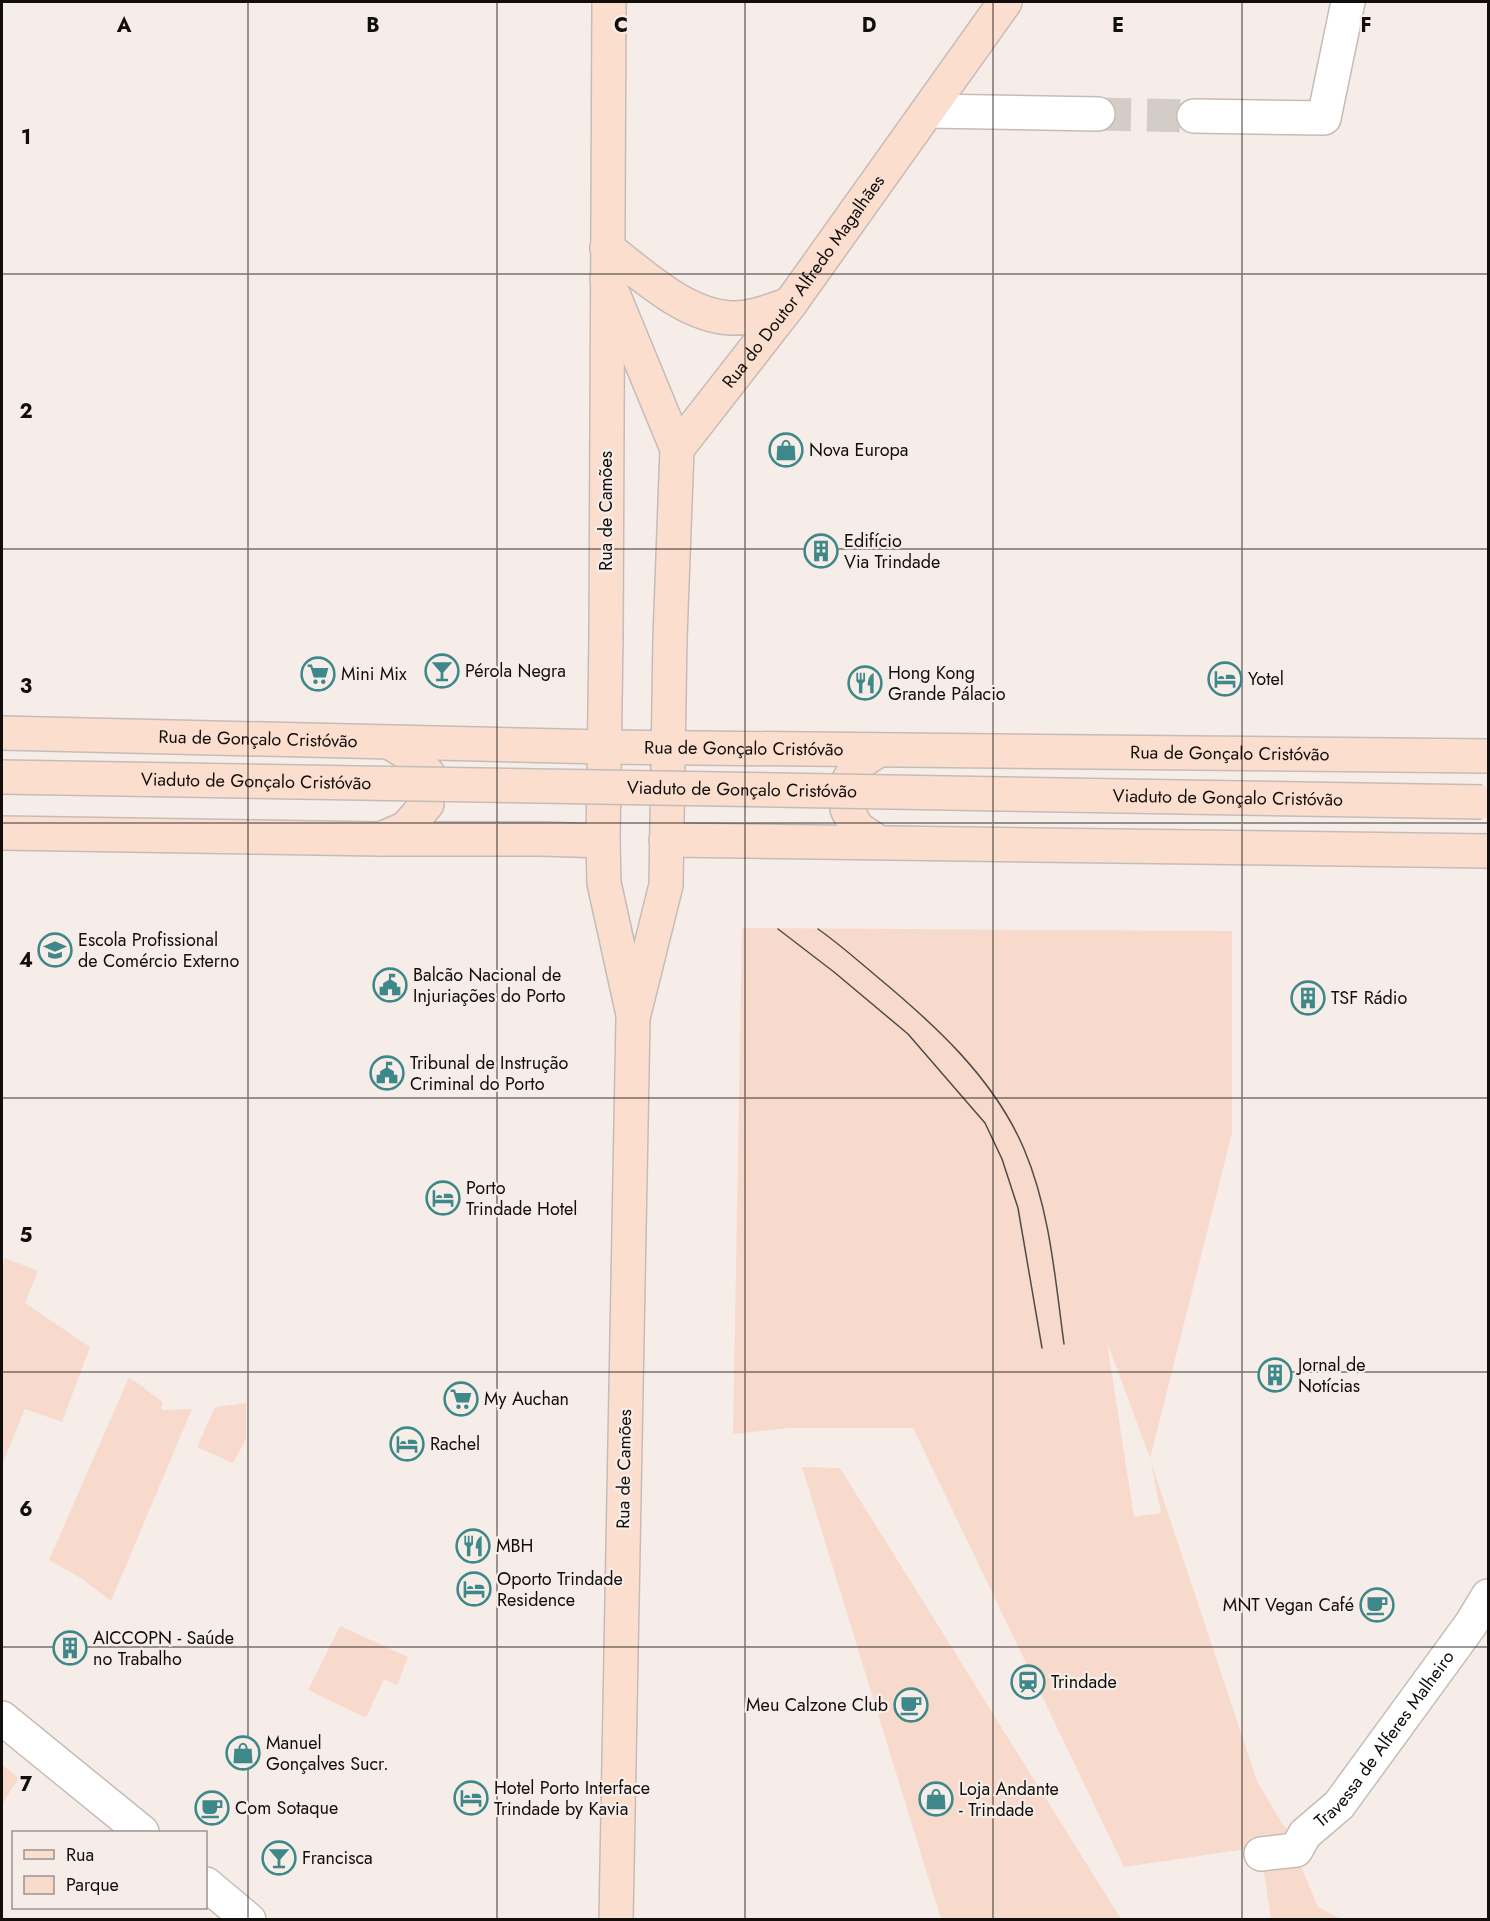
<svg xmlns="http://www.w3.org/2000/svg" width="1490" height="1921" font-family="Jost,sans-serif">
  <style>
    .green { fill: #f8dacc; fill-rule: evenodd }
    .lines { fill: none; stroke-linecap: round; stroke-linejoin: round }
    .street-tunnel { stroke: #d4ccc7; stroke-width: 33; stroke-dasharray: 33 16; stroke-linecap: butt }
    .street-casing { stroke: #c6bcb7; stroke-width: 36 }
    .secondary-casing { stroke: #c6bcb7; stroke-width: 36 }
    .street { stroke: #fff; stroke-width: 33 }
    .secondary { stroke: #fbdece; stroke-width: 33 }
    .tram { stroke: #504b48; stroke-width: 1.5 }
    .secondary-bridge-casing { stroke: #c6bcb7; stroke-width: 36; stroke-linecap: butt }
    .secondary-bridge { stroke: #fbdece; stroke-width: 33 }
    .grid { fill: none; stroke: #110e0c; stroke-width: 1.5; stroke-opacity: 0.55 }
    .labels { text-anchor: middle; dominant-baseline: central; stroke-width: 4.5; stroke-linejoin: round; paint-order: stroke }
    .street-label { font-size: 18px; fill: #110e0c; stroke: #f7ede8 }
    .poi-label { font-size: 18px; fill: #110e0c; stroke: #f7ede8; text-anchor: start }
    .grid-label { font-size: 20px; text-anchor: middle; font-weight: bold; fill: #110e0c; stroke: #f7ede8; stroke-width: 4.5; stroke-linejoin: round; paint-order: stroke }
  </style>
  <rect width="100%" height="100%" fill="#f7ede8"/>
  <path class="green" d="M742 928 1232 931V1133L1150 1459 1257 1781 1283 1825 1290 1831 1297 1857 1318 1907 1341 1919H1271L1260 1847 1124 1867 913 1428H789L733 1434ZM1107 1342 1150 1458 1161 1513 1134 1517Z
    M5 1258 38 1271 25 1303 90 1347 62 1422 25 1409 2 1465V1267Z
    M129 1377 163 1402 161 1410 192 1409 111 1601 82 1579 49 1560Z
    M246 1403V1439L233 1463 197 1447 215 1407Z
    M802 1467 840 1468 1121 1919H941Z
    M340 1626 408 1657 397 1685 384 1679 366 1718 308 1690Z
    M2 1765 19 1778 2 1804Z"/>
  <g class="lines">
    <path class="street-tunnel" d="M1098 114 1194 116"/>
    <defs>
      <g id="street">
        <path d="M929 111 1098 114"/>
        <path d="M1194 116 1324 118 1348 2"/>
        <path d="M2 1718 142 1832"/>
        <path id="s1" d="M1261 1854 1296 1850 1305 1834 1339 1805 1471 1624 1488 1596"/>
        <path d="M206 1884 249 1920"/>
      </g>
      <g id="secondary">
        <path d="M609 2 606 637 603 841 604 883 632 1010"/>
        <path d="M607 248C643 275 685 316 731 318 751 319 772 310 790 304"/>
        <path d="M607 279 677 449 670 638 666 885 633 1018 616 1920"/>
        <path id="s2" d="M677 449 790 304 1005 2"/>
        <path id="s3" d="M2 733 604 747 1488 756"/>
        <path d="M2 833 381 839H543L603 841"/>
        <path d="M381 839 406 828 427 804 428 774 412 756 389 742"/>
        <path d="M666 840 1488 851"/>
        <path d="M878 842 857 828 847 809V783L859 763 879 750"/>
      </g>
    </defs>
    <use href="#street" class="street-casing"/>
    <use href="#secondary" class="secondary-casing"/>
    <use href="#street" class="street"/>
    <use href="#secondary" class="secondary"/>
    <path class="tram" d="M778 929 834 972 908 1034 985 1123 1002 1159 1018 1208 1042 1348
      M818 929C838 943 856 959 875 975 933 1023 994 1078 1024 1149 1050 1210 1055 1278 1064 1344"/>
    <defs>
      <g id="secondary-bridge">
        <path id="s4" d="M2 777 1482 802"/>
      </g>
    </defs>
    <use href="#secondary-bridge" class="secondary-bridge-casing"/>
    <use href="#secondary-bridge" class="secondary-bridge"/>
  </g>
  <path class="grid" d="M248 2V1920M497 2V1920M745 2V1920M993 2V1920M1242 2V1920M2 274H1488M2 549H1488M2 823H1488M2 1098H1488M2 1372H1488M2 1647H1488"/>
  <defs>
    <symbol id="shop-ring" viewBox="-11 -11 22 22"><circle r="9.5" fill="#f7ede8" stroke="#3f888a" stroke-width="1.5"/><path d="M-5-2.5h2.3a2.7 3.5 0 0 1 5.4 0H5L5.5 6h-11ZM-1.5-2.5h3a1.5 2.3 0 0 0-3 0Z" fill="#3f888a"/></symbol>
    <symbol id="building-ring" viewBox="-11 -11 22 22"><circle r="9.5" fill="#f7ede8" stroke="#3f888a" stroke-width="1.5"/><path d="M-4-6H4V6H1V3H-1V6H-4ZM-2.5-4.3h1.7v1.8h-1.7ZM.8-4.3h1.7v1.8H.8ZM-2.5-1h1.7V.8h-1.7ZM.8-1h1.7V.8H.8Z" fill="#3f888a"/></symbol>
    <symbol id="bar-ring" viewBox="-11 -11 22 22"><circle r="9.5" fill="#f7ede8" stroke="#3f888a" stroke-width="1.5"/><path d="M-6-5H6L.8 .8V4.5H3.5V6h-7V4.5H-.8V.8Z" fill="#3f888a"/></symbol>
    <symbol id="supermarket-ring" viewBox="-11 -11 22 22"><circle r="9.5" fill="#f7ede8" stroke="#3f888a" stroke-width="1.5"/><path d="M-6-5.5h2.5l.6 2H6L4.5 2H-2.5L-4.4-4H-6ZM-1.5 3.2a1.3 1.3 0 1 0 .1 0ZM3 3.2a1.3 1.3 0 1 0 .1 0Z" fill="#3f888a"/></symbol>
    <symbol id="hotel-ring" viewBox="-11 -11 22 22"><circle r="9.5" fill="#f7ede8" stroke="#3f888a" stroke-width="1.5"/><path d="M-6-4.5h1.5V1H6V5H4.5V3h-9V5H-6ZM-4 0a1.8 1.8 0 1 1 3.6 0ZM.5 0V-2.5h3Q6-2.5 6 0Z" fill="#3f888a"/></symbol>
    <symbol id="restaurant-ring" viewBox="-11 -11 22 22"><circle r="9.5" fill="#f7ede8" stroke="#3f888a" stroke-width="1.5"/><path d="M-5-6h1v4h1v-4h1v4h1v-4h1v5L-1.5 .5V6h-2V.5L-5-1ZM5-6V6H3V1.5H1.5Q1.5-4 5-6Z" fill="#3f888a"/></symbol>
    <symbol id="school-ring" viewBox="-11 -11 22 22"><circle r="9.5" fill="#f7ede8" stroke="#3f888a" stroke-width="1.5"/><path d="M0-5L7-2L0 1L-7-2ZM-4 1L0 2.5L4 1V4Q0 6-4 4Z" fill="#3f888a"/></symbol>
    <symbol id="civic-ring" viewBox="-11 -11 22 22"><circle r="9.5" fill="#f7ede8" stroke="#3f888a" stroke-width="1.5"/><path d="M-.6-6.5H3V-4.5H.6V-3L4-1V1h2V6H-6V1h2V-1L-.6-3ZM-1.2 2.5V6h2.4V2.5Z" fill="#3f888a"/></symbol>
    <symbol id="cafe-ring" viewBox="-11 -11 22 22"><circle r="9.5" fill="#f7ede8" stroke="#3f888a" stroke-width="1.5"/><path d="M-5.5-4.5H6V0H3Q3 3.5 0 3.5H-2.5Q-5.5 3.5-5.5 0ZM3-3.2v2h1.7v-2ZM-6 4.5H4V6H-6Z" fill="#3f888a"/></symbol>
    <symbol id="station-ring" viewBox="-11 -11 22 22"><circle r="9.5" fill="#f7ede8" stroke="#3f888a" stroke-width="1.5"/><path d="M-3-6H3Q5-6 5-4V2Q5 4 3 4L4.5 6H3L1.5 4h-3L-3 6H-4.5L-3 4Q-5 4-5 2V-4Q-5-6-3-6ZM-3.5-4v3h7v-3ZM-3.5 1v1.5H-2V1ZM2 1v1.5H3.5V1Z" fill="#3f888a"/></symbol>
  </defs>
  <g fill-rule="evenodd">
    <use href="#shop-ring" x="767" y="431" width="38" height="38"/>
    <use href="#building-ring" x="802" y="532" width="38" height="38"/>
    <use href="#bar-ring" x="423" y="652" width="38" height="38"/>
    <use href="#supermarket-ring" x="299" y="655" width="38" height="38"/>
    <use href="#hotel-ring" x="1206" y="660" width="38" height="38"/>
    <use href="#restaurant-ring" x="846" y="664" width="38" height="38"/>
    <use href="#school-ring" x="36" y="931" width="38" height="38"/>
    <use href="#civic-ring" x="371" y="966" width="38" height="38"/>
    <use href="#building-ring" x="1289" y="979" width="38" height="38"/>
    <use href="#civic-ring" x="368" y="1054" width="38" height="38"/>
    <use href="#hotel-ring" x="424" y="1179" width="38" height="38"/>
    <use href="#building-ring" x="1256" y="1356" width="38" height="38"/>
    <use href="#supermarket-ring" x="442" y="1380" width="38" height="38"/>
    <use href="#hotel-ring" x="388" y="1425" width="38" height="38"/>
    <use href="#restaurant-ring" x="454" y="1527" width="38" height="38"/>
    <use href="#hotel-ring" x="455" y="1570" width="38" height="38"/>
    <use href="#cafe-ring" x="1358" y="1586" width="38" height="38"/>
    <use href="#building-ring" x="51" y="1629" width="38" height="38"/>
    <use href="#station-ring" x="1009" y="1663" width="38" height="38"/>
    <use href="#cafe-ring" x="892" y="1686" width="38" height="38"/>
    <use href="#shop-ring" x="224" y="1734" width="38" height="38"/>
    <use href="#hotel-ring" x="452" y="1779" width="38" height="38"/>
    <use href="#shop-ring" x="917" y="1780" width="38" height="38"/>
    <use href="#cafe-ring" x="193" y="1789" width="38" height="38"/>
    <use href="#bar-ring" x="260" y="1839" width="38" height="38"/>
  </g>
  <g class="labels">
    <g class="street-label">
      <text stroke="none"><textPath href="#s2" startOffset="210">Rua do Doutor Alfredo Magalhães</textPath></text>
      <text transform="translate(606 511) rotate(-90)">Rua de Camões</text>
      <text stroke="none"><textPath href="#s3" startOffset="256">Rua de Gonçalo Cristóvão</textPath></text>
      <text stroke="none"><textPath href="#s3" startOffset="742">Rua de Gonçalo Cristóvão</textPath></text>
      <text stroke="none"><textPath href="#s3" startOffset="1228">Rua de Gonçalo Cristóvão</textPath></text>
      <text stroke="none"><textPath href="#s4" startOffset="254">Viaduto de Gonçalo Cristóvão</textPath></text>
      <text stroke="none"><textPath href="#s4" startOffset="740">Viaduto de Gonçalo Cristóvão</textPath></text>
      <text stroke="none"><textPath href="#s4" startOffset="1226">Viaduto de Gonçalo Cristóvão</textPath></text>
      <text transform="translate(624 1469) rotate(-89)">Rua de Camões</text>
      <text stroke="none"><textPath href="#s1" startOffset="178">Travessa de Alferes Malheiro</textPath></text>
    </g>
    <g class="poi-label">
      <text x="809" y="450">Nova Europa</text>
      <text x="844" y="541">Edifício<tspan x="844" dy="21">Via Trindade</tspan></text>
      <text x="465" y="671">Pérola Negra</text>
      <text x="888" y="673">Hong Kong<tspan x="888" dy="21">Grande Pálacio</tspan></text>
      <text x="341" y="674">Mini Mix</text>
      <text x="1248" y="679">Yotel</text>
      <text x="78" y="940">Escola Profissional<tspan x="78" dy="21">de Comércio Externo</tspan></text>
      <text x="413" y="975">Balcão Nacional de<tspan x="413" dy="21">Injuriações do Porto</tspan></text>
      <text x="1331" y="998">TSF Rádio</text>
      <text x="410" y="1063">Tribunal de Instrução<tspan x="410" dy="21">Criminal do Porto</tspan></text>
      <text x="466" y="1188">Porto<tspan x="466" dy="21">Trindade Hotel</tspan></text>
      <text x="1298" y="1365">Jornal de<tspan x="1298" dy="21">Notícias</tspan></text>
      <text x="484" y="1399">My Auchan</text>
      <text x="430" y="1444">Rachel</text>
      <text x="496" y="1546">MBH</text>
      <text x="497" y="1579">Oporto Trindade<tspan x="497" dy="21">Residence</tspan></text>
      <text x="1354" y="1605" text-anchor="end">MNT Vegan Café</text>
      <text x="93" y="1638">AICCOPN - Saúde<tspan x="93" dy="21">no Trabalho</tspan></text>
      <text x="1051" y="1682">Trindade</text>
      <text x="888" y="1705" text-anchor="end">Meu Calzone Club</text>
      <text x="266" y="1743">Manuel<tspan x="266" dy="21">Gonçalves Sucr.</tspan></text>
      <text x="494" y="1788">Hotel Porto Interface<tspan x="494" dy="21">Trindade by Kavia</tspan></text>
      <text x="959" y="1789">Loja Andante<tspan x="959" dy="21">- Trindade</tspan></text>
      <text x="235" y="1808">Com Sotaque</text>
      <text x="302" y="1858">Francisca</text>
    </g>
  </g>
  <g class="grid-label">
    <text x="124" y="32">A</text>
    <text x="373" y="32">B</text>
    <text x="621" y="32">C</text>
    <text x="869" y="32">D</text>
    <text x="1118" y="32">E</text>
    <text x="1366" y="32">F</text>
    <text x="26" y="144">1</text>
    <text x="26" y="418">2</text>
    <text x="26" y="693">3</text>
    <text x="26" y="967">4</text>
    <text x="26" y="1242">5</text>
    <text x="26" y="1516">6</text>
    <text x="26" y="1791">7</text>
  </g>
  <rect width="1490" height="1921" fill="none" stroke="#110e0c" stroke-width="6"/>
  <rect x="12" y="1831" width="195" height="78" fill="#f7ede8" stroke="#9b9490" stroke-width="1.5"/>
  <rect x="24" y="1850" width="30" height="9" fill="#fbdece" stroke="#9b9490" stroke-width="1.5"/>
  <text x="66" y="1861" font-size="18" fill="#110e0c">Rua</text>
  <rect x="24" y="1876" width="30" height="18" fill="#f8dacc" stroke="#9b9490" stroke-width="1.5"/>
  <text x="66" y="1891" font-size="18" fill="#110e0c">Parque</text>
</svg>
